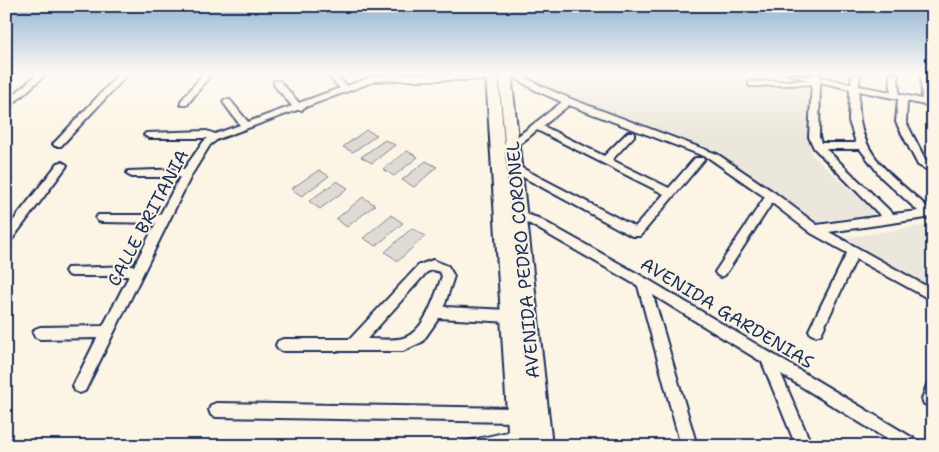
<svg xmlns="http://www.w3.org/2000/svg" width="939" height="452" font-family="'Shantell Sans',sans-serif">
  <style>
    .built { fill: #ece7dc }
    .green { fill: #dfdbd4; stroke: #7d8599 }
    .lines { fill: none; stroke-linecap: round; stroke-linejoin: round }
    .lane-far1-casing { stroke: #1b2f5e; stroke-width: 8 }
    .lane-casing { stroke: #1b2f5e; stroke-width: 11 }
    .street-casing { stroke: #1b2f5e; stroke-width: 4 }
    .secondary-casing { stroke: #1b2f5e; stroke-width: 4 }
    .lane-far1 { stroke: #fcf5e5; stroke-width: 4.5 }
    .lane { stroke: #fcf5e5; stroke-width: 7 }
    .street { fill: #fcf5e5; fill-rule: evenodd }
    .secondary { fill: #fcf5e5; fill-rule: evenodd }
    .labels { text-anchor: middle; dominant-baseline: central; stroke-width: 4; stroke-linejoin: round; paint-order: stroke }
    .street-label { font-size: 18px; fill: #1b2f5e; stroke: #fcf5e5 }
  </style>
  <rect width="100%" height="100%" fill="#fcf5e5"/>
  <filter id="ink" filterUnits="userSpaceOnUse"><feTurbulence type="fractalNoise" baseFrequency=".02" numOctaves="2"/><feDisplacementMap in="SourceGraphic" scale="10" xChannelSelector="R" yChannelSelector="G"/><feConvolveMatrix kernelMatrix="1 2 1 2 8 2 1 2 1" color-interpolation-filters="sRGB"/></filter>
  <g filter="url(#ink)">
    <path class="built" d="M546 74H764L808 81 811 154 877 214 813 223 718 154 550 91 542 84Z
      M933 224V292L838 239Z"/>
    <path class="green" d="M366 130 377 135 353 152 343 147Z
      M385 140 395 145 372 163 361 157Z
      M407 151 418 157 394 176 383 169Z
      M426 161 437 167 414 187 402 180Z
      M319 170 329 176 302 196 291 189Z
      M337 181 348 188 320 209 309 201Z
      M363 197 375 205 347 227 336 219Z
      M391 215 403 223 376 246 363 238Z
      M412 228 425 236 398 261 385 252Z"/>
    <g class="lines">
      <defs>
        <path id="lane-far1" d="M751 84 815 82"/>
        <path id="lane" d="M462 446 515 434"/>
        <path id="street" d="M37 74H46L6 110V102Z
          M119 74H128L61 146H55L53 144 55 142Z
          M203 74H211L187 105H181V101Z
          M326 74H335L347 86 374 76 400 74H492L496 77 492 80H400L375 81 303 108 302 110H297L218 139 210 145 192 174 85 391 80 393 75 391 73 386 97 338 40 339 35 337 33 333 35 329 40 327 103 326 129 276H71L67 274 65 271 67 268 134 266 156 223 102 222 98 221 96 218 98 215H160L180 177H132L128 175 127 173 128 171 184 169 204 141 208 138H149L144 135 146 133 207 131 215 134 240 125 223 102 224 100H230L248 122 292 106 274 85V81H280L299 103 340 88Z
          M509 74H519L541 86 571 99 717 154 775 193 817 225 881 216 814 148 809 137 812 81 788 74 812 76V74H820V77L851 84 852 74H860L859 86 891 92 890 74H898L899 94 922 99 921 74H929L933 107 907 101 906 122 926 161 933 165V173L918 165 896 122 898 99 859 91C854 153 888 172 930 209H933V217L829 232 933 290V301L856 259 821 334 816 336 811 334 809 330 847 253 811 233 772 203 725 275 721 277 717 275 715 272 765 197 709 158 569 105 543 126 604 156 628 132H634V136L612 160 669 188 695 158H703L704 160 640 236H632L510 170 509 168 510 166H518L635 227 664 194 537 130C526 139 510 155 495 152L493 150 495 148 509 143 562 102 535 90ZM820 82 850 89 849 121 856 143H821L819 137ZM826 149H860L882 178 918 211 893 214Z
          M62 162 67 165 66 167 10 242 6 243V230L58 163Z
          M519 212 538 218 647 279 918 441 921 446H898L781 374 812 446H796L762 362 653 295 697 446H681L638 286 530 224 515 219 513 216Z
          M433 260 448 266 454 276 444 307 510 310 515 312 516 316 515 320 510 322 439 318 422 342 403 351H283L278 349 276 345 278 341 283 339H350L419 265ZM433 270 440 272 442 276C435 296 425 332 403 338 393 341 378 339 367 339L427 272Z
          M933 380V405L929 406 924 404 922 399 928 382Z
          M216 403 523 408 528 410 530 415 528 420 523 422 216 417 211 415 209 410 211 405Z"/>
        <path id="secondary" d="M486 74H498L512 229 499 74H511L552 446H509Z"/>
      </defs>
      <use href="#lane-far1" class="lane-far1-casing"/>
      <use href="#lane" class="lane-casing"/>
      <use href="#street" class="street-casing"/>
      <use href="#secondary" class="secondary-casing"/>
      <use href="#lane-far1" class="lane-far1"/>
      <use href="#lane" class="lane"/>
      <use href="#street" class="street"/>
      <use href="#secondary" class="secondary"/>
    </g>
  </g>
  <linearGradient id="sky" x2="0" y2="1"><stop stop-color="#92b4d5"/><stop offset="0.54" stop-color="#fefaf3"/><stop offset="1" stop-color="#fefaf3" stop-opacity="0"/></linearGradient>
  <rect width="939" height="137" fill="url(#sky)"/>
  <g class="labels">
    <g class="street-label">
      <text transform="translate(148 218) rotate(-62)">CALLE BRITANIA</text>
      <text transform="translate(523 260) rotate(-95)">AVENIDA PEDRO CORONEL</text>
      <text transform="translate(727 313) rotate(31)">AVENIDA GARDENIAS</text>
    </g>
  </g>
  <rect width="939" height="452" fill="none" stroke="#fcf5e5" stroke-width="25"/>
  <rect x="12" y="12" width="914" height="427" fill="none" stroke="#1b2f5e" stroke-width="2" filter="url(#ink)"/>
</svg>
